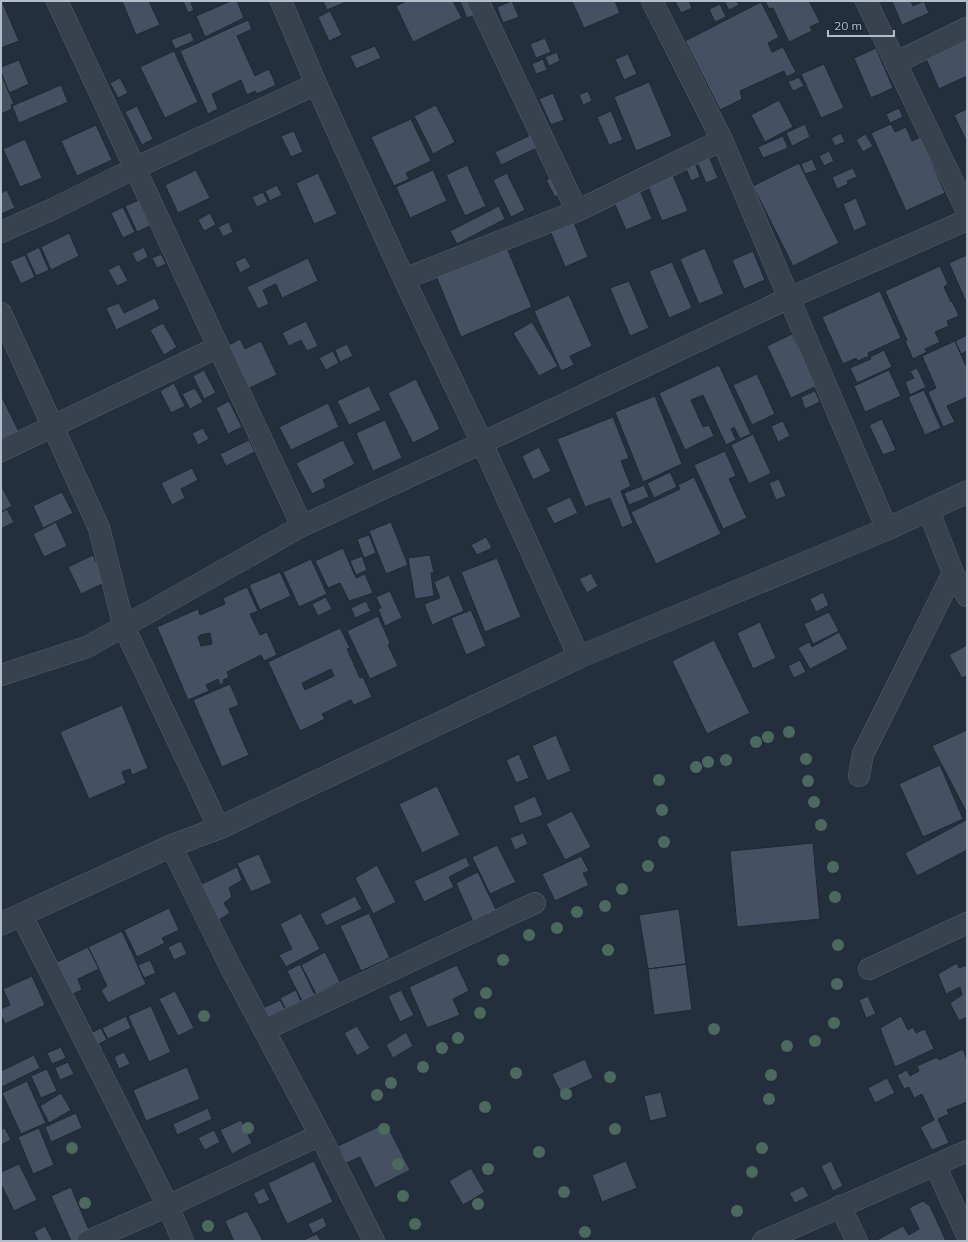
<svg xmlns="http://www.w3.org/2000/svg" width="968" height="1242" font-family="Mulish,sans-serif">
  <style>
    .building { fill: #455162; stroke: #1f2835; fill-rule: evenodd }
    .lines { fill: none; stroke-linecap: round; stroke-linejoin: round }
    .minor-casing { stroke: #565f6c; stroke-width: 22 }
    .tertiary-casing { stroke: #565f6c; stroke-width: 23 }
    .minor { stroke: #38414e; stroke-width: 21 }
    .tertiary { stroke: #38414e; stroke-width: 22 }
    .tree { fill: #4b6a5d }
  </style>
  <rect width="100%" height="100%" fill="#242f3e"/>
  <path class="building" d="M1 1H2L19 41 1 48Z
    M122 1H149L160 25 136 35Z
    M183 1H195L191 3 194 10 188 13Z
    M231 1H237L244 18 205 37 196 16Z
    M323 1H348L327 10Z
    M407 1H453L462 18 413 42 396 6Z
    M460 1H472L478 14 467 18Z
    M512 1 519 17 503 23 497 7Z
    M572 1H615L620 13 584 28Z
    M675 1H689L692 8 681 13Z
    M724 1H737L739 5 729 10Z
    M765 1H809L820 22 810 27 812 31 789 42 773 8 769 9Z
    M892 1H911L913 6 924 1 929 13 902 25Z
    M761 2 779 37 768 43 772 52 783 47 796 72 787 77 784 71 740 91 742 99 720 110 685 41Z
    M720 4 726 17 715 22 709 9Z
    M330 11 342 35 329 41 318 17Z
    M248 20 252 29 237 36 255 76 269 69 276 85 257 94 255 91 247 95 241 80 212 94 218 109 208 114 180 51Z
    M191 32 194 41 175 49 171 40Z
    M967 35V76L939 89 924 54Z
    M545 38 551 52 536 58 530 44Z
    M375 46 381 58 356 69 350 56Z
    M876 48 893 88 871 98 854 58Z
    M174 51 198 102 165 118 140 67Z
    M557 52 560 61 549 66 545 57Z
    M628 54 637 74 624 80 615 59Z
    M543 59 547 70 536 74 532 64Z
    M19 60 29 84 9 93 1 72V67Z
    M824 64 844 108 821 118 801 74Z
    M1 74 14 104 11 105 12 109 1 114Z
    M799 77 804 86 793 91 788 82Z
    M120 78 128 93 118 98 110 83Z
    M649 82 672 136 636 151 614 97Z
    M61 85 68 102 19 123 12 106Z
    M588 91 592 101 583 105 579 95Z
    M553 93 564 120 551 125 539 99Z
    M779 100 793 127 765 142 751 115Z
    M436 105 455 142 433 154 414 116Z
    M137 106 153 139 142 145 125 112Z
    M899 108 903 117 890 123 886 114Z
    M967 109V142L954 115Z
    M611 111 623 140 609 145 597 117Z
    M411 119 431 161 406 173 409 179 394 186 371 137Z
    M805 124 810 137 792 146 786 133Z
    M891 124 895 132 906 127 912 141 921 137 945 193 906 211 871 133Z
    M96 125 112 160 77 176 61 141Z
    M294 131 303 152 291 157 281 136Z
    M535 133 541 146 501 165 495 152Z
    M841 133 845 142 835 146 831 138Z
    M865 134 873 146 863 152 856 140Z
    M783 136 788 148 763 158 758 147Z
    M25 139 42 178 20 187 3 149Z
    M829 151 834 161 824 166 819 156Z
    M708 154 718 178 706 183 696 159Z
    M812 159 817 170 805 174 801 164Z
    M694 160 700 177 691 181 684 164Z
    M799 163 839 243 793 266 753 186Z
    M467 165 486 206 465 216 446 175Z
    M853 168 857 177 847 181 848 184 837 189 832 177Z
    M196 170 210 198 178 213 165 185Z
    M433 170 447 201 410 218 396 187Z
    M318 173 337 214 314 224 296 183Z
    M507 173 525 210 511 217 493 180Z
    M672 173 688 211 662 221 647 184Z
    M554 176 563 192 555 197 546 180Z
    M277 185 282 195 270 201 265 191Z
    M639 188 652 219 626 230 613 200Z
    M7 190 15 208 1 214V193Z
    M263 192 268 202 257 207 252 197Z
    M856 198 867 225 854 231 843 204Z
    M139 200 150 226 137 232 125 206Z
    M499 206 505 219 457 244 450 231Z
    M123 207 135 232 123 238 111 213Z
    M210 213 216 225 204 231 198 220Z
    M572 218 588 257 565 267 549 228Z
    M229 222 233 232 223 237 218 227Z
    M69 233 79 256 51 270 41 247Z
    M506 246 532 307 461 337 436 276Z
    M39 247 49 270 36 276 26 254Z
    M144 247 148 257 137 263 132 253Z
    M705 248 724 294 699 304 680 259Z
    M753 251 765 280 744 289 732 260Z
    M161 254 166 264 157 268 152 258Z
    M25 255 35 277 21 284 10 261Z
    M967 255V304L949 263Z
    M245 257 251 267 240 273 235 262Z
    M308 258 318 281 282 298 276 284 263 290 269 304 258 309 247 287Z
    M672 262 692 308 669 318 649 271Z
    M119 264 128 281 117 286 108 270Z
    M940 266 948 284 944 287 951 302 952 301 959 316 947 321 949 326 935 332 940 342 925 349 927 352 913 359 905 341 907 340 885 291Z
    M629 281 649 328 630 336 610 288Z
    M880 291 901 338 868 353 869 356 858 361 856 358 843 364 822 317Z
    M569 295 592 346 570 356 574 365 561 371 534 311Z
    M155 298 160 309 116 330 106 308 119 303 124 313Z
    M306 321 318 346 307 351 301 340 289 346 282 333Z
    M532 322 558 366 539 376 513 333Z
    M163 323 177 347 164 355 150 330Z
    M792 334 817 386 791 398 767 346Z
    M967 335V351L961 354 955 341Z
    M240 339 245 349 261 341 277 375 245 390 225 347Z
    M955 341 967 368V397L947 406 955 422 943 427 928 392 936 388 922 356Z
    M347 344 353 356 340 362 335 350Z
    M884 350 892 367 857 383 850 368 871 359 870 357Z
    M333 351 339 363 326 370 319 358Z
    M719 365 751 434 740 439 734 427 731 429 736 440 726 445 703 395 691 400 703 427 709 425 714 436 685 450 659 393Z
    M917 368 926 387 910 395 905 382 914 378 910 371Z
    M204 370 216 393 204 399 193 376Z
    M889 370 901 396 865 412 854 386Z
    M757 374 775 414 752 425 733 385Z
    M416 379 440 429 413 443 388 393Z
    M174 383 185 406 171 413 160 391Z
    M369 386 381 410 349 425 337 401Z
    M195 388 203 402 190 409 182 394Z
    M924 390 941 428 925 435 908 397Z
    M815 391 820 402 805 409 801 397Z
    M1 395 19 432 1 441Z
    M655 396 682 464 643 482 615 412Z
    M229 401 242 427 228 434 216 408Z
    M328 403 339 427 291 450 279 427Z
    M613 417 629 458 621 461 631 486 621 491 633 523 622 528 610 498 585 507 557 439Z
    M882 419 896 450 883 455 869 425Z
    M385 420 402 458 373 471 356 433Z
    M783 421 790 436 778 442 771 426Z
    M203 428 209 439 198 445 192 433Z
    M753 434 771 473 749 484 731 445Z
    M249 440 255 452 226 466 220 454Z
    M343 440 355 464 323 480 326 487 312 494 296 463Z
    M539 447 551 471 533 480 522 456Z
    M725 451 736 476 729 479 747 518 723 529 694 465Z
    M192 468 198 480 181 489 185 498 172 505 161 483Z
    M670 472 677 487 654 498 647 483Z
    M694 477 721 534 656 564 631 512 680 489 678 485Z
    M779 479 786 496 776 500 769 483Z
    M1 485 12 506 1 512Z
    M644 485 649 497 629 505 624 493Z
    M62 492 73 513 43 528 33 506Z
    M570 497 578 513 554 524 546 508Z
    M7 509 14 522 1 529V512Z
    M56 522 67 546 44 557 33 534Z
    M391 522 408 565 386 574 369 531Z
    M369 535 376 553 364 558 357 539Z
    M486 537 492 548 477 555 471 545Z
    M343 548 356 578 365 574 373 593 349 601 340 583 328 588 315 561Z
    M93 555 106 582 81 594 68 567Z
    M430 555 434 573H431L434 596 415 599 408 558Z
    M362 556 367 570 356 575 350 561Z
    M497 558 521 617 485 632 461 572Z
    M311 559 327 594 299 607 283 572Z
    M280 572 291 596 260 610 249 585Z
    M591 573 598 586 587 593 579 579Z
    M449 575 464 611 432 625 424 604 440 598 434 582Z
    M247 587 258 611 250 614 260 635 267 632 277 655 264 661 261 655 227 672 229 677 223 680 224 683 220 685 218 679 206 685 209 691 188 700 157 627 198 609 200 615 225 604 223 598ZM210 633 212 644 201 646 198 637 200 636V635Z
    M390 591 402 618 385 626 378 609 381 608 376 597Z
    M823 592 829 605 816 612 810 599Z
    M326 597 332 609 318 616 312 604Z
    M366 601 371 611 355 618 351 608Z
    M471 610 486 646 466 655 451 618Z
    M829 612 839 631 813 644 804 624Z
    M378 616 390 643 388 645 398 666 370 679 347 631Z
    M760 622 776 658 753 669 737 633Z
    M340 628 350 648 347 649 360 678 363 677 372 697 354 705 351 700 322 714 325 719 300 731 268 662ZM331 669 334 676 305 690 302 683Z
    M839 632 848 649 810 669 798 648 809 642 812 647Z
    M714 640 750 713 707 734 672 661Z
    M967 645V676L962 678 949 655Z
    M800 660 806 672 794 678 788 666Z
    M230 684 239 705 229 709 249 755 222 767 193 700Z
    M122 705 148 768 132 775 130 769 122 772 126 783 89 799 60 732Z
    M967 730V813L932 746Z
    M556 735 571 771 547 781 532 746Z
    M519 754 529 778 516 783 506 760Z
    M940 765 963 819 923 837 899 784Z
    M437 786 460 835 422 853 399 804Z
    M535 796 543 815 520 824 513 806Z
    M572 811 591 847 565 860 546 824Z
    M966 820 967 823V850L917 876 905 853Z
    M523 833 528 844 515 850 510 838Z
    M813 843 820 919 737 927 730 851Z
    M497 845 516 882 490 894 472 857Z
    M259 854 272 883 251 892 237 863Z
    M581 856 589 871 583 873 589 885 555 901 542 874Z
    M466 857 470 866 449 877 454 887 424 902 414 881Z
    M377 865 396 902 373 914 355 878Z
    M237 867 242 880 229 888 232 897 224 903 230 913 216 922 200 885Z
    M478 872 498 914 474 924 456 883Z
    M355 896 362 909 326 926 320 914Z
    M169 908 179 930 162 938 165 943 137 957 124 930Z
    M679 909 686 964 648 969 639 915Z
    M301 913 320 949 286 967 279 955 292 949 280 924Z
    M369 913 390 958 361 971 340 926Z
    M122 931 146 984 108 1003 101 990 107 986 88 947Z
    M181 941 187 954 174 960 168 947Z
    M88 947 99 969 78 979 82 990 66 997 51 965Z
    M325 952 340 982 316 994 301 965Z
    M150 960 156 973 144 978 138 965Z
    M957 963 959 968 967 965V1017L959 1021 950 1003 962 995 960 987 946 994 938 974Z
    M300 964 315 995 302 1001 287 971Z
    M686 964 692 1010 654 1015 648 969Z
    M457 965 469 991 453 999 460 1015 427 1028 409 987Z
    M32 976 45 1005 5 1024 1 1015V1009L10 1005 3 989Z
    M296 990 301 1002 286 1010 280 998Z
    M401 990 414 1015 400 1022 388 996Z
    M175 991 194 1028 178 1036 159 999Z
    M868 996 876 1014 866 1018 859 1000Z
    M280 1000 286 1011 266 1020 261 1009Z
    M151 1006 171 1052 149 1062 128 1016Z
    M126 1016 131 1028 108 1039 102 1028Z
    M901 1016 908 1030 913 1027 916 1033 925 1029 934 1049 895 1067 880 1028Z
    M357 1026 370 1048 357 1056 344 1033Z
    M101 1028 107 1040 90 1048 84 1036Z
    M406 1032 413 1046 393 1058 386 1045Z
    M61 1047 66 1058 52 1064 47 1053Z
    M963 1049 967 1060V1102L947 1110 949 1114 938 1119 949 1143 932 1150 920 1127 934 1120 922 1094 914 1098 909 1087 904 1089 897 1075 907 1070 910 1076 919 1071 917 1066 937 1057 939 1060Z
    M124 1052 130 1064 119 1069 114 1057Z
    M34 1055 40 1068 2 1087 1 1085V1071Z
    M585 1059 593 1078 561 1093 552 1074Z
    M68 1062 74 1074 60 1080 55 1068Z
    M187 1067 200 1099 146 1121 133 1090Z
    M47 1069 57 1091 41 1098 31 1076Z
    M887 1078 895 1093 875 1103 868 1088Z
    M27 1081 46 1123 21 1134 2 1093Z
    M661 1092 667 1117 650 1121 644 1096Z
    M61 1093 71 1110 49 1123 40 1106Z
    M208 1108 212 1119 177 1135 173 1124Z
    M76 1113 82 1128 51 1142 45 1127Z
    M241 1120 252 1143 232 1154 220 1130Z
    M386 1123 410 1170 375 1188 360 1157 346 1163 338 1146Z
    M5 1128 11 1140 1 1145V1129Z
    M39 1128 54 1165 33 1174 18 1137Z
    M214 1130 220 1142 205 1150 198 1138Z
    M314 1161 333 1202 287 1224 268 1183Z
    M626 1161 637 1188 602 1202 592 1175Z
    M831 1161 843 1186 833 1191 821 1166Z
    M19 1164 37 1200 14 1211 1 1184V1172Z
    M471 1168 485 1192 463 1205 449 1181Z
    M803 1186 809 1196 795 1203 789 1193Z
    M71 1187 91 1235 77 1241H71L51 1196Z
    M264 1188 270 1200 259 1205 253 1193Z
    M923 1201 930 1206 946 1241H877V1240L903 1226 909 1235 919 1229 909 1208Z
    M247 1211 263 1241H234L225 1221Z
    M323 1217 327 1226 313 1234 308 1224Z
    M45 1226 53 1241H38L34 1232Z
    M317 1234 321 1241H301Z"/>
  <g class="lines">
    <defs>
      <path id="minor" d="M57 1 302 526
        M281 1 316 84 404 279 482 443 579 657
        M478 1 577 211
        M652 1 722 140 887 529
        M866 1 967 211
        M895 63 967 28
        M1 232 53 209 135 168 316 84
        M404 279 577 211 722 140
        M1 313 99 528 124 627 219 828
        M1 451 218 347
        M928 509 953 573 967 596
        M1 675 87 647 302 526 482 443 789 298 967 220
        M859 776 863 754 953 573
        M171 846 230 966 320 1135 374 1241
        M21 914 168 1206 183 1241
        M869 969 967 923
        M264 1030 535 903
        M935 1165 967 1235
        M840 1206 857 1241
        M88 1241 168 1206 320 1135
        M763 1241 967 1151"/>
      <path id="tertiary" d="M1 924 171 846 219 828 579 657 887 529 967 492"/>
    </defs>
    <use href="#minor" class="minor-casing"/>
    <use href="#tertiary" class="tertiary-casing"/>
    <use href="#minor" class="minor"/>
    <use href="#tertiary" class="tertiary"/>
  </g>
  <g class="tree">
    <circle cx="789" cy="732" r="6"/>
    <circle cx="768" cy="737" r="6"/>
    <circle cx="756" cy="742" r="6"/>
    <circle cx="806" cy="759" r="6"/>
    <circle cx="726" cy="760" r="6"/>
    <circle cx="708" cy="762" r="6"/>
    <circle cx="696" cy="767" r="6"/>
    <circle cx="659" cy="780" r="6"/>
    <circle cx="808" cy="781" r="6"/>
    <circle cx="814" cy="802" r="6"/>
    <circle cx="662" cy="810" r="6"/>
    <circle cx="821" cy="825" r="6"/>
    <circle cx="664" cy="842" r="6"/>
    <circle cx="648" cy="866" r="6"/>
    <circle cx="833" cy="867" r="6"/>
    <circle cx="622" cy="889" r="6"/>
    <circle cx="835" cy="897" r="6"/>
    <circle cx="605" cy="906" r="6"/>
    <circle cx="577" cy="912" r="6"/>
    <circle cx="557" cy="928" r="6"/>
    <circle cx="529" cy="935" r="6"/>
    <circle cx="838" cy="945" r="6"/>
    <circle cx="608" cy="950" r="6"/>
    <circle cx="503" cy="960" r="6"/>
    <circle cx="837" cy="984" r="6"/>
    <circle cx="486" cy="993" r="6"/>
    <circle cx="480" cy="1013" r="6"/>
    <circle cx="204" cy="1016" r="6"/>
    <circle cx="834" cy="1023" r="6"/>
    <circle cx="714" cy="1029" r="6"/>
    <circle cx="458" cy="1038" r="6"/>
    <circle cx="815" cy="1041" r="6"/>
    <circle cx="787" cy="1046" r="6"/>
    <circle cx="442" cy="1048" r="6"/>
    <circle cx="423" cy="1067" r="6"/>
    <circle cx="516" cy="1073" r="6"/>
    <circle cx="771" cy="1075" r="6"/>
    <circle cx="610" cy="1077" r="6"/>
    <circle cx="391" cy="1083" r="6"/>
    <circle cx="566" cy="1094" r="6"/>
    <circle cx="377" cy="1095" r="6"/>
    <circle cx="769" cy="1099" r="6"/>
    <circle cx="485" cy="1107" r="6"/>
    <circle cx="248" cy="1128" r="6"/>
    <circle cx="384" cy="1129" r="6"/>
    <circle cx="615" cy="1129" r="6"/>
    <circle cx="72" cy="1148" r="6"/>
    <circle cx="762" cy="1148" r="6"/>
    <circle cx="539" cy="1152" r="6"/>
    <circle cx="398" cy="1164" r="6"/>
    <circle cx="488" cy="1169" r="6"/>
    <circle cx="752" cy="1172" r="6"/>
    <circle cx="564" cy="1192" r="6"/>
    <circle cx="403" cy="1196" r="6"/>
    <circle cx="85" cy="1203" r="6"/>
    <circle cx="478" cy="1204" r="6"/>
    <circle cx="737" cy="1211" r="6"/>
    <circle cx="415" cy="1224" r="6"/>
    <circle cx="208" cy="1226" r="6"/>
    <circle cx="585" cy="1232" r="6"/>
  </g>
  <rect width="968" height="1242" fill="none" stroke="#b4bcc9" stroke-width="4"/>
  <path d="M828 30v6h66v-6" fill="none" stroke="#b4bcc9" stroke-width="2"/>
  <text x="834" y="30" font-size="12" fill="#b4bcc9" stroke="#1d2633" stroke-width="3" paint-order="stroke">20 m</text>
</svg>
